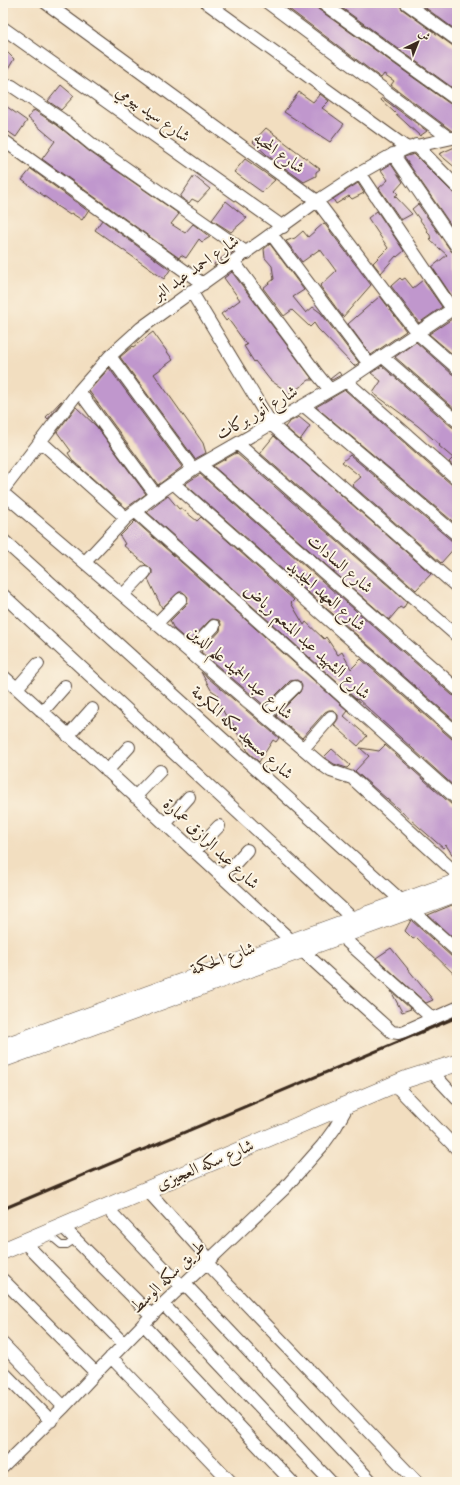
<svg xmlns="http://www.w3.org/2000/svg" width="460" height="1485" font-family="'IM FELL DW Pica',Amiri,serif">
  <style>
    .building { fill: #c097cd }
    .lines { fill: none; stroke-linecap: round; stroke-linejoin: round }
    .service-casing { stroke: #564536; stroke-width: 8 }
    .minor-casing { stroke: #564536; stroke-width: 14 }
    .tertiary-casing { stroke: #564536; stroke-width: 16 }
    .secondary-casing { stroke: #564536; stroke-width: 18 }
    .service { stroke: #fff; stroke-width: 6 }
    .minor { stroke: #fff; stroke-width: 12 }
    .tertiary { stroke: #fff; stroke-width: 15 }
    .secondary { stroke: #fff; stroke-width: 17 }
    .rail { stroke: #3b2a1e; stroke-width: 3 }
    .labels { text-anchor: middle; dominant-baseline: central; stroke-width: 4; stroke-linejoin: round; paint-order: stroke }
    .street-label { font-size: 17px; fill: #3b2a1e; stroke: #fcf5e5 }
  </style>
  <rect width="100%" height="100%" fill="#fcf5e5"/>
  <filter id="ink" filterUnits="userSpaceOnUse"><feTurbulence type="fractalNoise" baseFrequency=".025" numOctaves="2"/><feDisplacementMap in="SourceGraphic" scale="8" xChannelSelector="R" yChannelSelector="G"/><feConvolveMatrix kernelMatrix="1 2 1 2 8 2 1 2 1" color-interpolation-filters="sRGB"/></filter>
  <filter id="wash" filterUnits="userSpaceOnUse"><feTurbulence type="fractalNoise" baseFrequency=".012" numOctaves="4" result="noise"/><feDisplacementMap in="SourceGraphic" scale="16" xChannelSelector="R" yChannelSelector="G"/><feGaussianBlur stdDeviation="0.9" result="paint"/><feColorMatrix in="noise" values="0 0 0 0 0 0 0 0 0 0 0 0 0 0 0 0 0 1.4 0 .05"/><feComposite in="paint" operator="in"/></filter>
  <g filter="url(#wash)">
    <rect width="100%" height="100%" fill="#f2dec0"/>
    <g id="blocks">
      <path class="building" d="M281 3H315L318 9 453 106 457 107V130L452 131 391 85 394 81 384 74 381 78Z
        M335 3H399L402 9 453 46 457 47V91Z
        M419 3H457V31Z
        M3 48 14 59 3 78Z
        M61 85 74 96 61 110 48 101Z
        M299 92 313 102 320 94 329 101 322 108 344 124 330 142 284 112Z
        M382 98 427 131 420 136 381 100Z
        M3 104 27 121 16 137 3 128Z
        M34 110 57 125 90 152 179 214 171 224 185 233 193 224 210 237 202 242 199 239 186 258 181 255 179 258 42 159 55 141 28 118Z
        M266 128 320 169 316 172V176L304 182 267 155 253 142Z
        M457 146V169L439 154Z
        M414 154 452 192 457 194V234L404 157Z
        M245 159 275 180 262 192 234 172Z
        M391 164 403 182 395 191 398 194 395 196 412 214 401 220 379 188 388 180 381 170Z
        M31 169 88 211 82 220 71 213 70 215 55 205V204L22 180Z
        M194 176 210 189 198 202 192 199 189 203 180 197Z
        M358 183 364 193 352 199 349 196 336 204 333 199Z
        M226 201 247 218 231 232 212 220Z
        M418 204 451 251 457 254V299H454L432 267 447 255 431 241 430 235 427 232 428 231 412 209Z
        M377 211 404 251 397 257 396 256 381 273 373 263 388 248 368 218Z
        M102 220 170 270 164 279 95 230Z
        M324 223 371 285 343 317 320 286 336 271 320 249 302 262 286 241 295 238 303 231 308 237Z
        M270 244 304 290 293 297 306 313 313 307 321 313 359 363 354 366 318 329 314 323 310 327 292 310 284 316 263 288 274 279 272 266 265 258 264 249Z
        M231 251 233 252 215 266 214 264Z
        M232 272 313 380H309L297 389 299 390 292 395 270 380 255 361 254 362 244 346 247 345 228 319 226 321 221 314 240 300 224 278Z
        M400 278 402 280 405 278 413 288 423 280 442 307 419 323 391 286Z
        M380 296 406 331 371 355 348 324Z
        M452 319 457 320V358L429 334Z
        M153 332 173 360 154 374 203 443 206 453 195 459 120 357 133 346V347Z
        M416 342 452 374 457 375V411L395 357Z
        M382 366 452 427 457 428V469L449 462 453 458 439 446 440 445 418 426 373 393 381 381 371 373Z
        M109 368 182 467 158 485 89 391Z
        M339 372 341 375 332 380 330 379Z
        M345 390 452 485 457 486V525L316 407Z
        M61 401H62L48 419 46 417Z
        M76 407 97 427 146 494 126 508 74 462 68 453 71 451 57 432Z
        M299 417 310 426 300 440 285 427 289 422Z
        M274 436 431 574 416 590 260 453Z
        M236 453 407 602 403 609 400 607 389 620 213 466Z
        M350 455 452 541 457 542V545L441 563 352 485 361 477 342 462Z
        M200 474 452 695 457 697V723L185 484Z
        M168 496 179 509 181 508 197 521 201 517 294 600 291 603 304 625 306 622 324 639 326 637 338 655 342 652 351 669 361 659 452 739 457 740V789L358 699 357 700 147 512Z
        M135 521 348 711 344 716 367 736 358 746 334 725 338 719V715L333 710H329L325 712 302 738 276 716 300 692 302 686 300 682 297 680 290 681 265 706 201 652 220 631 221 624 219 620 212 619 209 621 189 642 174 629 170 621 187 604 188 597 183 592H179L162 608 148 579 152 574V570L123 545 125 544 120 536Z
        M201 672 279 738 276 742 273 740 259 762 248 752 243 740 242 742 232 722 230 724 219 703 217 694 211 690Z
        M385 745 452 805 457 806V862L446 845 443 848 355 771 369 756 360 748 379 751Z
        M332 749 350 765 347 768 334 764 324 757Z
        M452 905 457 910V938L455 940 428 915Z
        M411 920 452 957 457 958V977L416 937 413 939 405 931Z
        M391 948 433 1000 426 1003 376 958Z
        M391 991 411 1009 402 1012Z"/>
    </g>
  </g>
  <g filter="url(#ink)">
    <use href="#blocks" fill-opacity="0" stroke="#564536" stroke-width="1"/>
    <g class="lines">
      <defs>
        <path id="service" d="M48 1234 61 1245H67L76 1239"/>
        <path id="minor" d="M46 3 317 201 417 333 457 368
          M207 3 407 148
          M268 3 449 138
          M322 3 457 100
          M406 3 457 40
          M3 28 283 227
          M12 86 61 119 94 146 247 253
          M3 140 203 284
          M416 145 457 187
          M393 154 457 247
          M360 173 452 309 457 313
          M272 235 369 364
          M234 262 317 374 330 390
          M191 291 272 425 457 587
          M110 356 193 469
          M382 356 457 421
          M346 381 457 479
          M79 391 156 495
          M304 406 457 535
          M40 441 126 518
          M238 444 457 636
          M201 465 457 689
          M173 483 457 733
          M3 490 79 391 110 356 141 328 317 201 360 173 390 156 407 148 457 137
          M3 493 321 764 331 771 352 778 457 874
          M135 511 457 799
          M3 540 457 951
          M85 562 126 518 156 495 193 469 346 381 457 306
          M3 595 352 918
          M123 595 145 572
          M156 624 181 599
          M190 652 214 626
          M3 676C134 793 261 915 392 1032L398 1033 405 1031 457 1008
          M17 688 38 664
          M42 712 65 686
          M265 716 295 687
          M68 736 92 709
          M303 749 331 717
          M107 771 129 747
          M135 797 160 771
          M165 824 189 797
          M195 851 219 826
          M223 877 247 850
          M341 936 432 1018
          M431 1071 457 1099
          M395 1085 457 1149
          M147 1190 210 1260
          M106 1207 182 1287
          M62 1226 152 1316
          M24 1242 124 1344
          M207 1263 417 1482
          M3 1280 96 1373
          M185 1284 372 1482
          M163 1304 331 1482
          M143 1324 292 1482
          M3 1344 64 1407
          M111 1357 231 1482
          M3 1372 51 1421
          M3 1467 64 1407 96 1373 163 1304 283 1190 322 1146 335 1128 348 1105"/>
        <path id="tertiary" d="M3 1046 457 881
          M3 1060 457 894"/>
        <path id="secondary" d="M3 1251 407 1079 457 1063"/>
      </defs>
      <use href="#service" class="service-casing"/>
      <use href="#minor" class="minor-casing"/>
      <use href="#tertiary" class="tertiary-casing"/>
      <use href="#secondary" class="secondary-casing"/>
      <use href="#service" class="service"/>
      <use href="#minor" class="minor"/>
      <use href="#tertiary" class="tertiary"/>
      <use href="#secondary" class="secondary"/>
      <path class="rail" d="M3 1209 457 1017"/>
    </g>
  </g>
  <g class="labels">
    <g class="street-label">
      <text transform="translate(153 114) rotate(35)">شارع سيد بيومي</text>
      <text transform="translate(279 153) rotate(36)">شارع المحبه</text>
      <text transform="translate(196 268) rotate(-35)">شارع احمد عبد البر</text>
      <text transform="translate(257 413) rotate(-30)">شارع أنور بركات</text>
      <text transform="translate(340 564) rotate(41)">شارع السادات</text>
      <text transform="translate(326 596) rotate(41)">شارع العهد الجديد</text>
      <text transform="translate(307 642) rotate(42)">شارع الشهيد عبد المنعم رياض</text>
      <text transform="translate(240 673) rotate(41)">شارع عبد الحميد علم الدين</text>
      <text transform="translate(242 733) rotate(42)">شارع مسجد مكه المكرمة</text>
      <text transform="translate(211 844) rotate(43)">شارع عبد الرازق عمارة</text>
      <text transform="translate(223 959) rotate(-20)">شارع الحكمة</text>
      <text transform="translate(205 1165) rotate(-23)">شارع سكه العجيزى</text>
      <text transform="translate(168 1277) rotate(-44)">طريق سكه الوسط</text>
    </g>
  </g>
  <rect width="460" height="1485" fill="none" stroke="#fcf5e5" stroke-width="16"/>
  <g transform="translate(418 42) rotate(43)" stroke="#fcf5e5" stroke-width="3" paint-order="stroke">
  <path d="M0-3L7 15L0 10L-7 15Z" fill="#3b2a1e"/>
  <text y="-6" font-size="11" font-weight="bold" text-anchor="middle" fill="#3b2a1e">ش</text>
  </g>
</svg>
